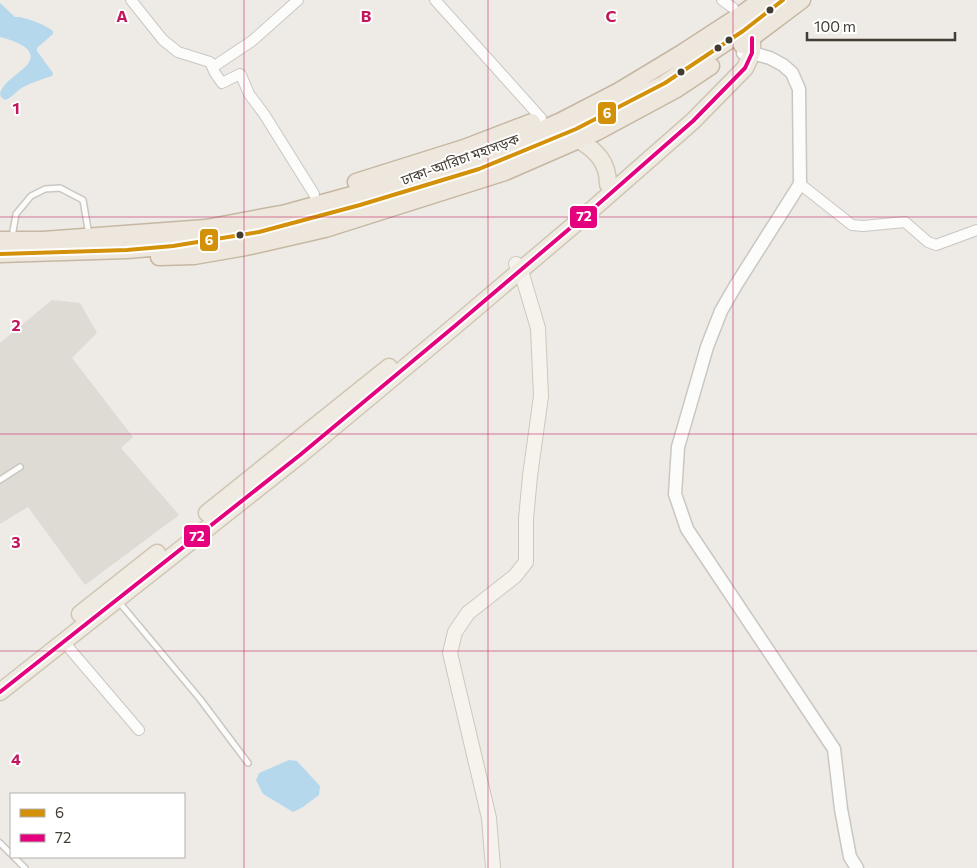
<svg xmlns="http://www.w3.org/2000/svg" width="977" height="868" font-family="Commissioner,'Noto Sans Bengali',sans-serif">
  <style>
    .industrial { fill: #dedad4 }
    .water { fill: #b6d8ec }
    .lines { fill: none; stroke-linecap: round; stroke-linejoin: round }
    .service-casing { stroke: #cac7c2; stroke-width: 8 }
    .minor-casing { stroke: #cac7c2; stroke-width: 12 }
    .tertiary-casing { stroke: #cac7c2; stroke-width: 15 }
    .secondary-casing { stroke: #cdc8bd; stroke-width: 16 }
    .primary-casing { stroke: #d0c6b4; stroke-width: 19 }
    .trunk-casing { stroke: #c5b7a1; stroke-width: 19 }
    .service { stroke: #fcfcfb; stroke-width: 5 }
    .minor { stroke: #fcfcfb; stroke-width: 10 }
    .tertiary { stroke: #fcfcfb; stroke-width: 12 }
    .secondary { stroke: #f6f3ed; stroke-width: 14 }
    .primary { stroke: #f0ebe2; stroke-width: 16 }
    .trunk { stroke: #eee7dd; stroke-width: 16 }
    .bus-1-casing { stroke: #fff; stroke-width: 8 }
    .bus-2-casing { stroke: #fff; stroke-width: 8 }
    .bus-1 { stroke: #d3910a; stroke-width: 4 }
    .bus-2 { stroke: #e5007d; stroke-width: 4 }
    .grid { fill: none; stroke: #c2185b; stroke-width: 1; stroke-opacity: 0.55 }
    .bus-dot { fill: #433c33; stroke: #fff; stroke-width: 2 }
    .labels { text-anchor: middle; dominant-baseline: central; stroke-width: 4; stroke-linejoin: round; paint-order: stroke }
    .street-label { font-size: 14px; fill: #433c33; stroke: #fff }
    .grid-label { font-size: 16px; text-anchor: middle; font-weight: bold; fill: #c2185b; stroke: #fff; stroke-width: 4; stroke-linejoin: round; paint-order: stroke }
    .line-badge { stroke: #fff; stroke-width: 2 }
    .badge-label { font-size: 14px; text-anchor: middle; font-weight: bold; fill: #fff }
  </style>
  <rect width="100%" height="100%" fill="#eeebe6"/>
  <path class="industrial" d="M52 300 80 303 97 333 72 358 133 437 121 448 179 515 85 585 28 507 0 524V343Z"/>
  <path class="water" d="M0 3 15 17C24 16 46 25 53 31V34L37 48V51L53 73 52 76C43 79 33 82 25 86 17 90 12 98 5 100L1 97 0 93C5 80 18 75 27 65 41 48 11 40 0 37Z
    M289 760 297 761 320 786 319 795 303 807 293 812 263 794 256 780 259 773Z"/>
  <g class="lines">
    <defs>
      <path id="service" d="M12 237 16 214 31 196 45 189 60 188 83 200 89 235
        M0 480 20 467
        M119 602 200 699 248 763
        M0 843 11 854
        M14 857 25 868"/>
      <path id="minor" d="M131 0 163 40 178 52 210 62 215 73 222 83 240 74 241 75 249 94 264 114 314 194
        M435 0 541 118
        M722 0 733 8
        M213 67 252 41 298 0
        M800 184 852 225 863 226 905 222 928 242 936 245 977 230
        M63 641 139 730"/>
      <path id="tertiary" d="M743 53H752L770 58 783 65 792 73 799 89 800 184 736 285 721 311 707 347 678 447 675 494 687 529 834 749 841 809 850 857 857 868"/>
      <path id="secondary" d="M493 868 489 818 450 653 455 632 468 613 515 576 526 562V519L530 476 541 396 538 328 521 271 516 264"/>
      <path id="primary" d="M579 140C597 151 608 163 608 184
        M207 513 389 367
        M80 614 157 553
        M0 692 300 455 456 325 595 207 693 121 745 68 752 53V38"/>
      <path id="trunk" d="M742 45 802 0
        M356 182 464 148 532 122
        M0 240H43L206 228 286 213 388 185 483 155 561 121 619 91 682 53 742 14 761 0
        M0 254 127 250 173 246 259 232 360 205 479 169 576 129 665 83 743 31 783 0
        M159 257 194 256 246 247 325 229 505 172 597 132 675 90 711 66"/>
    </defs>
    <use href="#service" class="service-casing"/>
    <use href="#minor" class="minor-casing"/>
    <use href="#tertiary" class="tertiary-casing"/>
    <use href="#secondary" class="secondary-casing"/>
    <use href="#primary" class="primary-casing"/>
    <use href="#trunk" class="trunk-casing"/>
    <use href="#service" class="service"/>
    <use href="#minor" class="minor"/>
    <use href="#tertiary" class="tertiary"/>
    <use href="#secondary" class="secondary"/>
    <use href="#primary" class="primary"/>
    <use href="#trunk" class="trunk"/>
    <defs>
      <path id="bus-1" d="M0 254 127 250 173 246 259 232 360 205 479 169 576 129 665 83 743 31 783 0"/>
      <path id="bus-2" d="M0 692 300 455 456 325 595 207 693 121 745 68 752 53V38"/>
    </defs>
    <use href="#bus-1" class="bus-1-casing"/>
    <use href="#bus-2" class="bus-2-casing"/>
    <use href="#bus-1" class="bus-1"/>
    <use href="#bus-2" class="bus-2"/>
  </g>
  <path class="grid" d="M244 0V868M488 0V868M733 0V868M0 217H977M0 434H977M0 651H977"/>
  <g class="bus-dot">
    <circle cx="770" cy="10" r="4.5"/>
    <circle cx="729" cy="40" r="4.5"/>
    <circle cx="718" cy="48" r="4.5"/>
    <circle cx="681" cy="72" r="4.5"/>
    <circle cx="240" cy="235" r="4.5"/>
  </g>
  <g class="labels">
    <g class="street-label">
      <text transform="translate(460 159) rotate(-20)">ঢাকা-আরিচা মহাসড়ক</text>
    </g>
  </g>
  <g class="grid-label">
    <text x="122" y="22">A</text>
    <text x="366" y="22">B</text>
    <text x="611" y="22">C</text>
    <text x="16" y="114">1</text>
    <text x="16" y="331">2</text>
    <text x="16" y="548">3</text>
    <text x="16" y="765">4</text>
  </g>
  <g class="line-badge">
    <rect x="597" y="101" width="20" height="24" rx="5" fill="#d3910a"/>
    <rect x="569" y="205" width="29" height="24" rx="5" fill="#e5007d"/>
    <rect x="199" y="228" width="20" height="24" rx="5" fill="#d3910a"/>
    <rect x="183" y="524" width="28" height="24" rx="5" fill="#e5007d"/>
  </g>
  <g class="badge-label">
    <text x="607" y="118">6</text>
    <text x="584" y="221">72</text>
    <text x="209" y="245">6</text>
    <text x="197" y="541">72</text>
  </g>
  <rect x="10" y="793" width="175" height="65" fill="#ffffff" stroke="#b4b1ad"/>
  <rect x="20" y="809" width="25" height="8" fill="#d3910a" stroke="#b4b1ad"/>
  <text x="55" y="818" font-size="15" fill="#433c33">6</text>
  <rect x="20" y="834" width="25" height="8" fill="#e5007d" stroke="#b4b1ad"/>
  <text x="55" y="843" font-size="15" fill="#433c33">72</text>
  <path d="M807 32v8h148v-8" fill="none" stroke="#433c33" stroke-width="2.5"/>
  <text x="814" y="32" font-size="15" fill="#433c33" stroke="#ffffff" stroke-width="4" paint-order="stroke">100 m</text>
</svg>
